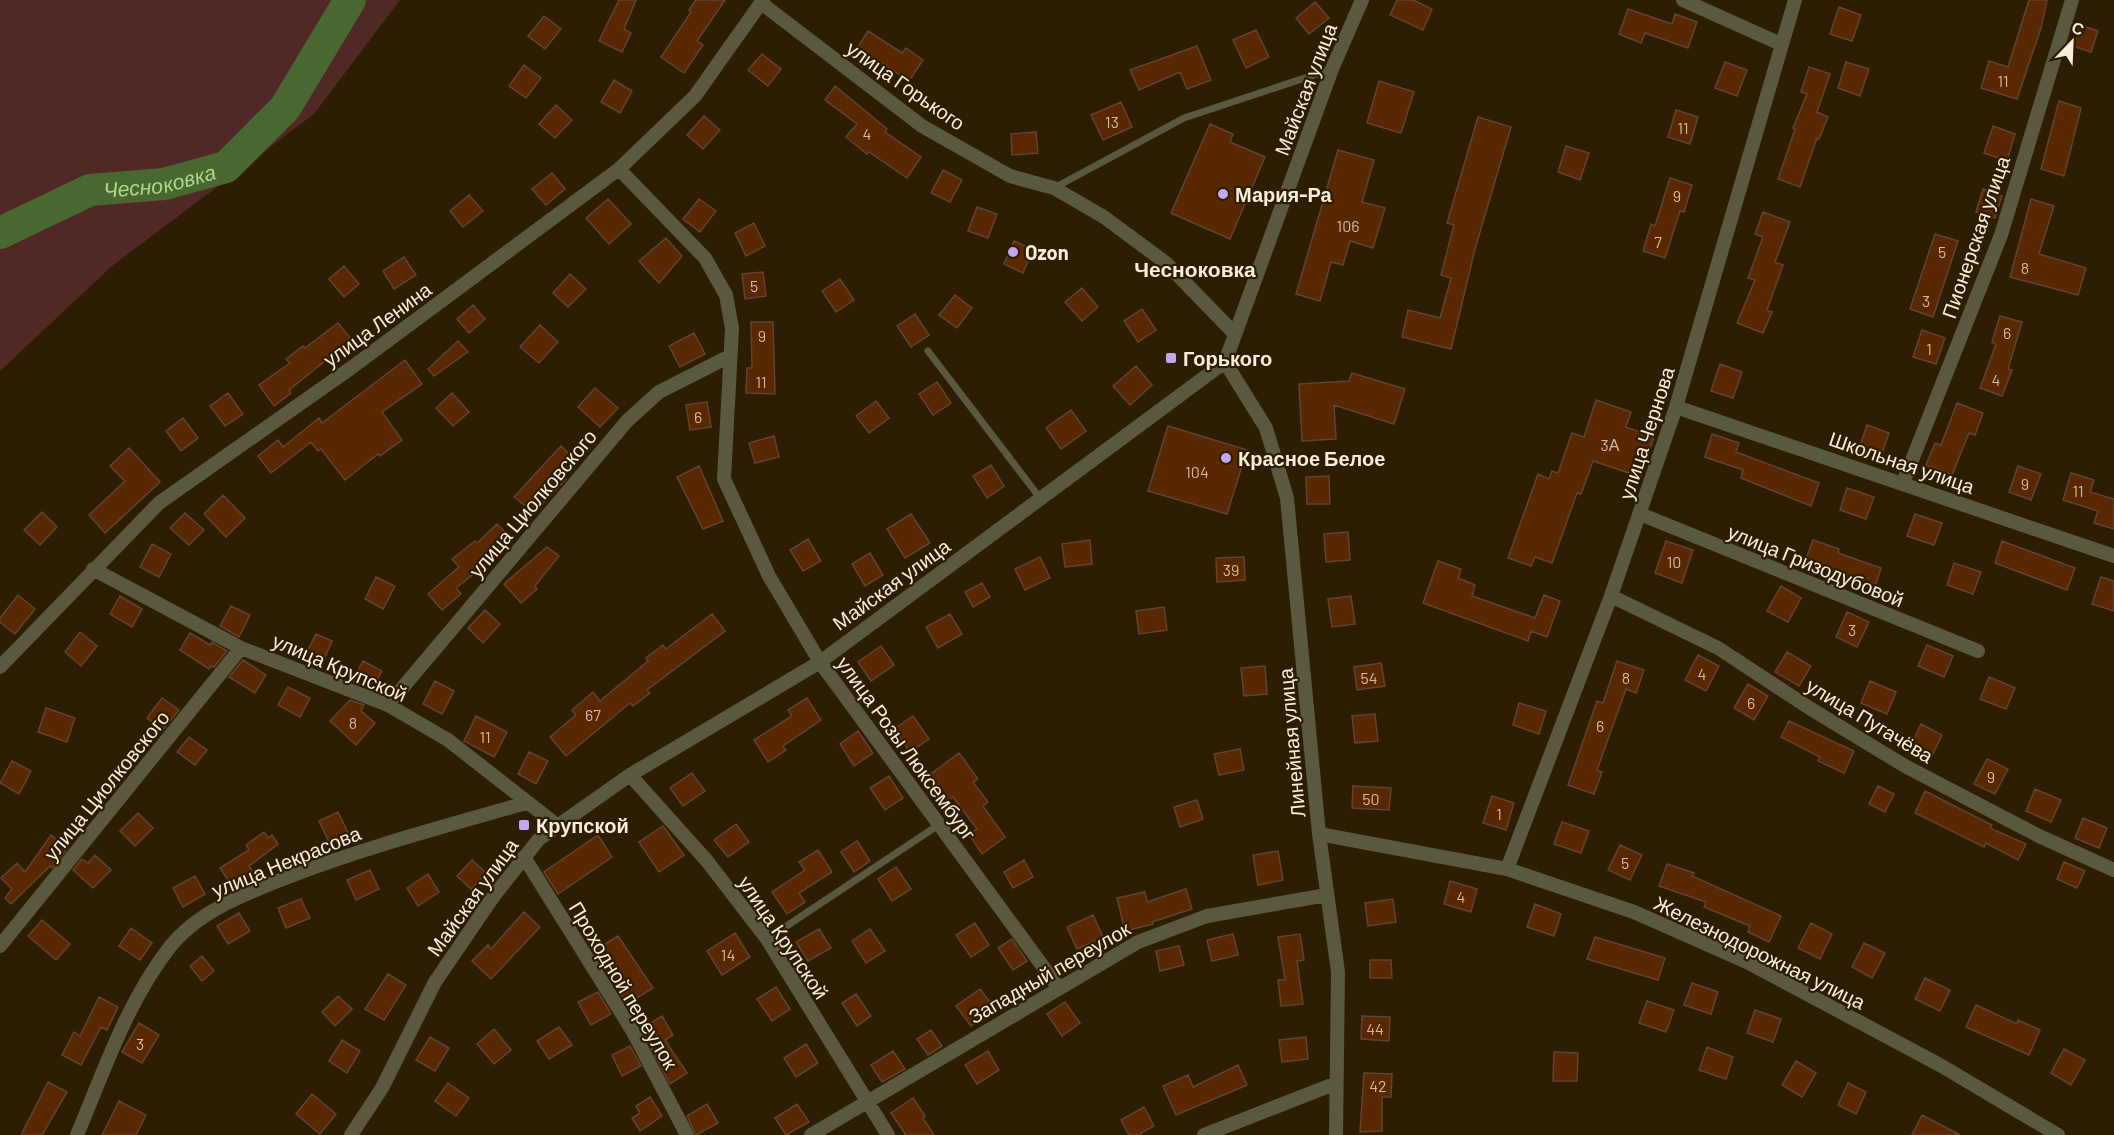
<svg xmlns="http://www.w3.org/2000/svg" width="2114" height="1135" font-family="Barlow,sans-serif">
  <style>
    .green { fill: #502927 }
    .lines { fill: none; stroke-linecap: round; stroke-linejoin: round }
    .river { stroke: #496731; stroke-width: 32 }
    .building { fill: #592701; stroke: #604332; stroke-width: 1.5 }
    .lane { stroke: #5a593f; stroke-width: 7 }
    .street { stroke: #5a593f; stroke-width: 14 }
    .poi-dot { fill: #c5a6f0; stroke: #2d1d02; stroke-width: 2 }
    .labels { text-anchor: middle; dominant-baseline: central; stroke-width: 4.5; stroke-linejoin: round; paint-order: stroke }
    .number-label { font-size: 16px; fill: #d0bca6 }
    .street-label { font-size: 20px; fill: #f7eddd; stroke: #2d1d02 }
    .poi-label { font-size: 20px; font-weight: bold; fill: #f7eddd; stroke: #2d1d02; text-anchor: start }
    .water-label { font-size: 21px; font-style: italic; fill: #abd989; stroke: #2d1d02 }
    .neighbourhood-label { font-size: 21px; font-weight: bold; fill: #f7eddd; stroke: #2d1d02 }
  </style>
  <rect width="100%" height="100%" fill="#2d1d02"/>
  <path class="green" d="M0 0H400L314 114 112 266 0 371Z"/>
  <g class="lines">
    <path class="river" id="s1" d="M0 233 90 190 164 184 226 167 285 108 350 0"/>
  </g>
  <path class="building" d="M619 0H636L624 29 631 33 622 52 599 41Z
    M696 0H725L697 41 703 45 684 73 661 57 691 12 689 10Z
    M1397 0H1413L1432 9 1423 30 1390 15Z
    M2029 0H2047L2041 28 2017 99 1981 88 1989 61 2008 67Z
    M1315 2 1329 18 1309 34 1296 18Z
    M1839 7 1861 15 1852 41 1830 34Z
    M1628 9 1672 24 1675 14 1697 22 1688 48 1645 33 1641 43 1619 34Z
    M544 16 561 29 545 49 528 36Z
    M2080 25 2098 31 2091 52 2073 46Z
    M1256 30 1269 57 1246 68 1233 40Z
    M868 31 902 53 906 48 923 60 909 81 879 61 878 63 856 50Z
    M1197 46 1211 80 1187 89 1180 72 1139 90 1130 70Z
    M762 54 781 69 768 86 748 70Z
    M1725 62 1747 70 1737 96 1715 88Z
    M1846 62 1869 69 1860 96 1838 88Z
    M524 65 541 78 526 98 509 86Z
    M1809 67 1830 74 1817 112 1828 117 1819 139 1817 138 1800 187 1778 179 1795 129 1793 128 1807 94 1801 92Z
    M614 80 632 91 620 113 601 102Z
    M1379 81 1414 92 1401 133 1367 123Z
    M835 86 887 129 885 132 921 157 907 178 869 152 867 154 846 137 857 124 825 100Z
    M2059 101 2081 108 2064 176 2041 169Z
    M1121 102 1132 127 1103 140 1091 115Z
    M556 105 572 120 555 138 539 124Z
    M1676 110 1698 117 1690 144 1668 137Z
    M704 116 720 130 703 149 687 135Z
    M1478 117 1511 127 1475 249 1451 349 1402 337 1408 310 1440 318 1451 278 1441 275 1454 225 1447 223Z
    M1210 124 1233 134 1230 142 1265 157 1230 239 1171 213Z
    M1993 126 2015 134 2007 161 1984 153Z
    M1036 132 1038 153 1012 155 1011 134Z
    M1566 146 1589 153 1580 180 1558 172Z
    M1338 150 1374 160 1362 202 1385 208 1373 248 1350 241 1343 265 1331 262 1320 301 1296 294Z
    M943 170 962 180 950 202 931 193Z
    M552 173 565 189 546 205 532 189Z
    M1670 178 1692 185 1684 212 1680 211 1665 258 1643 251 1651 224 1655 226Z
    M1983 189 2002 196 1995 218 1976 212Z
    M469 195 483 211 463 227 450 211Z
    M608 199 631 224 609 244 586 218Z
    M699 199 716 211 700 232 683 219Z
    M2031 199 2054 206 2039 254 2086 268 2078 295 2010 277Z
    M977 207 997 214 988 238 968 231Z
    M1763 212 1790 222 1775 262 1783 265 1767 310 1772 312 1763 333 1737 323 1755 280 1748 278 1763 237 1755 234Z
    M754 223 765 246 746 256 735 233Z
    M1935 234 1958 241 1933 317 1910 309Z
    M666 238 682 256 659 283 639 261Z
    M1014 241 1033 249 1023 273 1004 264Z
    M404 257 416 275 394 289 383 271Z
    M344 266 359 284 344 297 329 279Z
    M763 272 766 296 745 299 742 274Z
    M570 274 586 289 568 307 553 293Z
    M840 279 854 300 836 312 822 291Z
    M1082 288 1098 307 1082 321 1065 302Z
    M955 295 972 308 957 328 939 315Z
    M473 305 485 319 469 333 457 319Z
    M1142 309 1156 330 1138 342 1124 321Z
    M915 314 929 335 911 347 897 326Z
    M2000 316 2022 322 2008 369 2012 370 2002 396 1980 388 1996 344 1992 342Z
    M751 322H773L775 394 746 393 747 368H752Z
    M338 323 354 343 337 355 335 353 289 390 291 393 274 406 259 385 290 363 286 359 303 346 305 348Z
    M540 325 558 342 539 363 520 347Z
    M1922 330 1945 338 1936 364 1913 357Z
    M694 333 705 354 680 367 669 346Z
    M458 341 468 352 434 376 428 369Z
    M405 360 422 384 382 412 402 440 380 456 378 454 345 480 321 449 318 451 311 442 271 473 258 456 278 440 283 447 319 418 322 423Z
    M1720 364 1742 372 1733 398 1711 391Z
    M1136 366 1152 385 1130 405 1113 386Z
    M1352 373 1405 389 1394 424 1334 405 1336 439 1302 441 1299 384 1349 381Z
    M937 382 951 403 933 415 919 394Z
    M595 388 618 408 600 427 578 407Z
    M228 393 243 414 225 426 210 406Z
    M452 393 469 412 453 426 436 408Z
    M1596 400 1631 412 1626 427 1654 437 1641 477 1593 461 1581 494 1577 493 1552 563 1535 557 1531 566 1508 558 1538 474 1549 479 1552 471 1558 473 1572 433 1584 437Z
    M876 401 889 418 869 433 856 416Z
    M707 402 711 427 690 430 686 405Z
    M1957 403 1983 413 1975 435 1969 433 1952 475 1926 465 1935 443 1941 445Z
    M1071 410 1086 431 1061 449 1046 428Z
    M183 418 198 438 181 451 166 431Z
    M1867 425 1889 433 1880 459 1858 452Z
    M1168 426 1247 450 1227 514 1148 491Z
    M1712 434 1739 443 1736 452 1819 483 1811 506 1741 478 1743 470 1705 457Z
    M774 436 779 457 755 463 749 443Z
    M561 446 576 461 562 476 566 479 534 513 514 497Z
    M129 448 160 482 105 533 89 515 125 481 110 466Z
    M991 465 1004 486 987 498 973 476Z
    M699 466 723 521 703 529 677 477Z
    M2018 466 2041 474 2031 500 2009 492Z
    M2071 473 2094 480 2090 492 2114 499V529L2094 523 2098 511 2063 500Z
    M1329 476 1330 504H1307L1306 477Z
    M1847 488 1874 497 1866 519 1840 510Z
    M223 495 245 518 226 537 204 514Z
    M42 512 57 527 40 545 24 530Z
    M185 513 204 530 189 545 170 528Z
    M911 514 930 543 905 558 887 529Z
    M1915 514 1942 523 1934 545 1907 536Z
    M497 524 510 537 491 560 456 588 461 594 442 610 428 594 459 567 452 559 475 541 477 543Z
    M1348 532 1350 560 1326 562 1324 534Z
    M808 539 821 561 803 571 790 550Z
    M1090 540 1092 564 1065 567 1062 544Z
    M1813 540 1839 549 1838 553 1881 568 1874 590 1847 581 1848 577 1805 562Z
    M1666 541 1693 550 1682 583 1655 573Z
    M2002 541 2075 568 2067 590 1995 563Z
    M152 544 171 554 159 577 140 567Z
    M547 547 559 556 535 586 537 589 521 603 504 584Z
    M870 553 883 575 865 586 852 564Z
    M1040 557 1050 578 1025 590 1015 569Z
    M1244 557 1245 580 1217 582 1216 558Z
    M1438 561 1461 569 1458 578 1475 585 1472 596 1535 618 1544 595 1560 601 1547 637 1531 631 1528 641 1423 603Z
    M1954 563 1981 572 1973 594 1947 585Z
    M376 577 395 586 383 609 365 599Z
    M2101 577 2114 581V611L2092 604Z
    M982 583 990 597 973 607 965 592Z
    M1781 586 1801 598 1788 622 1767 611Z
    M18 595 35 609 15 634 0 622V618Z
    M120 596 142 609 132 627 110 614Z
    M1351 596 1355 624 1332 627 1328 599Z
    M231 606 250 615 239 637 220 626Z
    M1164 607 1167 630 1139 634 1136 611Z
    M485 610 500 624 483 643 468 628Z
    M1847 612 1869 622 1857 647 1836 637Z
    M712 614 725 631 647 690 650 693 633 706 630 703 566 756 550 737 576 715 572 710 593 692 600 701 648 661 646 658 663 645 666 649Z
    M950 614 962 634 938 648 926 627Z
    M80 632 97 646 81 666 65 652Z
    M190 633 210 645 212 642 227 651 214 667 211 666 209 669 180 650Z
    M316 634 332 641 322 664 304 657Z
    M1927 645 1953 656 1944 677 1918 666Z
    M881 646 894 665 871 681 858 662Z
    M1787 652 1811 666 1799 686 1775 672Z
    M1698 655 1719 666 1706 691 1685 680Z
    M243 660 266 675 255 693 229 677Z
    M363 661 382 671 372 689 352 681Z
    M1617 661 1644 670 1636 693 1626 689 1597 770 1602 772 1594 794 1568 785 1597 701 1603 703Z
    M1381 663 1385 686 1357 690 1354 667Z
    M1265 666 1267 694 1244 696 1241 668Z
    M1989 677 2015 688 2006 709 1980 699Z
    M435 681 454 691 442 714 423 704Z
    M1870 681 1896 692 1887 714 1861 703Z
    M1748 684 1768 696 1754 720 1734 708Z
    M288 687 310 698 300 717 278 705Z
    M162 698 179 710 163 730 147 718Z
    M807 698 821 720 783 746 786 750 768 762 754 740 792 716 788 710Z
    M350 700 364 705 361 711 375 723 356 745 330 721Z
    M1519 703 1546 711 1539 734 1513 725Z
    M46 708 75 718 67 742 38 732Z
    M1375 714 1378 741 1355 743 1352 716Z
    M476 716 507 732 494 757 464 741Z
    M913 716 929 739 910 752 894 729Z
    M1789 721 1854 751 1844 773 1818 761 1820 757 1781 737Z
    M1921 724 1942 735 1930 760 1909 750Z
    M858 731 873 753 854 766 840 744Z
    M189 737 207 750 195 765 177 752Z
    M1240 749 1244 770 1219 775 1214 754Z
    M529 752 548 761 536 784 518 774Z
    M959 753 978 779 973 782 988 802 983 806 1005 837 982 854 969 834 977 829 953 797 948 801 928 776Z
    M1987 759 2008 769 1995 794 1974 784Z
    M12 761 31 771 19 794 0 783Z
    M692 773 705 791 683 806 670 788Z
    M889 776 903 798 885 810 870 788Z
    M1353 786 1391 788 1389 810 1352 808Z
    M1878 786 1894 794 1885 812 1869 804Z
    M2035 789 2061 800 2051 822 2026 811Z
    M1925 791 1992 825 1990 828 2026 844 2018 860 1986 843 1984 847 1915 813Z
    M1492 796 1514 803 1506 830 1483 823Z
    M1197 800 1203 819 1180 827 1174 807Z
    M338 812 349 835 330 844 319 821Z
    M138 813 153 828 135 846 120 831Z
    M2083 818 2107 828 2099 848 2075 838Z
    M1562 822 1589 831 1581 853 1554 844Z
    M736 824 749 842 728 857 714 840Z
    M663 826 684 855 659 872 639 842Z
    M264 832 268 838 272 835 278 844 249 866 253 872 232 886 220 868 249 850 246 845Z
    M51 835 68 848 52 868 50 866 11 904 5 898 12 889 1 878 17 863 25 872Z
    M598 835 612 857 558 894 544 872Z
    M857 841 870 861 854 872 841 852Z
    M1620 845 1642 855 1630 880 1608 870Z
    M818 850 832 872 799 893 805 902 787 914 772 892 805 870 799 862Z
    M1278 851 1283 880 1258 885 1253 855Z
    M95 855 111 870 93 888 73 870 82 859 88 863Z
    M472 860 486 873 471 889 457 876Z
    M1024 860 1033 877 1013 888 1004 872Z
    M2064 862 2085 871 2077 888 2057 879Z
    M1667 864 1694 873 1692 876 1781 916 1769 942 1748 932 1750 926 1704 907 1706 902 1659 886Z
    M896 867 911 889 892 901 878 879Z
    M370 870 379 889 356 900 347 880Z
    M428 874 439 892 418 906 407 888Z
    M195 876 205 894 183 907 173 888Z
    M1450 881 1477 889 1471 912 1444 904Z
    M1186 889 1192 909 1152 922 1153 924 1125 931 1117 898 1145 892 1147 902Z
    M301 899 310 918 286 928 278 908Z
    M1393 899 1396 922 1368 926 1365 903Z
    M1535 904 1561 914 1554 936 1527 927Z
    M524 912 540 927 491 979 472 961 488 945 491 949Z
    M239 913 250 931 228 944 217 926Z
    M1093 915 1103 937 1077 949 1067 927Z
    M42 920 70 944 56 960 28 936Z
    M975 923 989 945 971 957 956 935Z
    M1811 923 1832 934 1820 959 1798 948Z
    M131 928 152 943 140 960 119 946Z
    M819 929 831 948 808 961 796 942Z
    M870 929 885 951 866 963 852 941Z
    M735 933 750 957 722 975 707 951Z
    M1233 934 1238 955 1212 961 1207 940Z
    M1300 934 1304 960 1297 961 1303 1004 1281 1006 1278 980H1285L1278 937Z
    M618 936 653 988 627 1004 595 950Z
    M1595 937 1665 958 1658 980 1587 959Z
    M1012 939 1027 961 1013 970 998 948Z
    M1864 943 1885 953 1872 978 1852 967Z
    M1179 946 1184 965 1160 971 1156 951Z
    M202 956 214 971 202 981 190 966Z
    M1370 960H1391L1392 978H1370Z
    M388 974 406 985 384 1020 365 1009Z
    M1925 978 1950 990 1940 1011 1915 999Z
    M1692 983 1718 992 1711 1014 1684 1005Z
    M776 987 790 1009 772 1021 757 999Z
    M980 989 995 1009 971 1026 956 1006Z
    M598 992 611 1014 591 1025 578 1002Z
    M856 994 871 1016 857 1026 842 1003Z
    M338 996 352 1009 335 1026 322 1012Z
    M99 997 118 1007 107 1030 101 1027 81 1065 62 1055 74 1032 80 1036Z
    M1647 1001 1674 1010 1666 1032 1639 1023Z
    M1065 1002 1080 1023 1062 1036 1047 1014Z
    M1976 1005 2017 1024 2018 1020 2040 1030 2029 1055 1966 1027Z
    M1755 1010 1781 1019 1773 1042 1747 1033Z
    M662 1016 673 1035 665 1040 687 1073 670 1084 641 1029Z
    M1362 1016 1390 1017 1389 1041 1361 1039Z
    M139 1023 159 1035 142 1063 122 1052Z
    M559 1027 572 1045 549 1059 537 1041Z
    M494 1029 511 1050 494 1064 477 1044Z
    M931 1030 942 1046 928 1055 917 1039Z
    M430 1037 449 1048 435 1071 416 1060Z
    M1306 1037 1308 1059 1282 1062 1279 1040Z
    M342 1040 360 1051 347 1073 329 1061Z
    M806 1044 818 1063 796 1077 784 1058Z
    M630 1046 641 1066 622 1076 612 1055Z
    M1707 1047 1733 1057 1726 1079 1699 1070Z
    M2064 1049 2085 1060 2071 1085 2051 1073Z
    M893 1051 905 1069 882 1082 871 1065Z
    M988 1051 999 1070 977 1084 965 1065Z
    M1554 1052 1578 1053 1577 1081H1553Z
    M1796 1061 1816 1073 1802 1097 1782 1085Z
    M1238 1065 1247 1085 1176 1115 1163 1086 1188 1075 1193 1087Z
    M1364 1073 1392 1074 1391 1097H1382V1131L1360 1132Z
    M48 1082 67 1092 42 1135H21Z
    M448 1083 469 1098 456 1116 435 1101Z
    M1848 1083 1866 1092 1856 1114 1838 1105Z
    M312 1094 336 1114 320 1134 296 1114Z
    M650 1097 662 1116 640 1131 632 1118 640 1113 636 1106Z
    M913 1098 925 1116 923 1118 934 1135H906L891 1113Z
    M119 1101 146 1115 136 1135H102Z
    M707 1104 718 1123 696 1135 687 1116Z
    M797 1104 809 1122 786 1135 775 1118Z
    M1144 1107 1154 1126 1138 1135H1129L1121 1120Z
    M1922 1115 1960 1135H1912Z"/>
  <g class="lines">
    <path class="lane" d="M1054 188 1184 118 1332 69
      M928 351 1040 498
      M767 939 940 824"/>
    <path class="street" d="M1683 0 1781 44
      M761 3 922 126 1010 176 1054 188 1104 217 1166 263 1235 334
      M619 169 705 258 726 295 732 328 724 479 769 576 820 662 1058 987
      M1225 362 1266 428 1287 498 1319 834 1338 972 1336 1135
      M1676 407 2114 556
      M1903 483 2001 235 2072 0
      M1640 514 1978 651
      M93 569 241 648 388 705 448 740 558 826
      M1611 596 1718 648 1811 709 1905 766 2039 836 2114 870
      M0 667 159 503 351 368 619 169 695 96 763 0
      M388 705 627 421 659 392 730 356
      M630 775 707 861 767 939 888 1135
      M1319 834 1507 869 1634 912 1747 962 1940 1065 2058 1135
      M524 857 632 1030 687 1135
      M1507 869 1611 596 1676 407 1795 0
      M0 946 241 648
      M77 1135C104 1071 126 1004 169 948 198 911 245 894 288 877 366 847 446 826 526 803
      M351 1135 382 1088 435 982 493 897 539 839 630 775 820 662 1225 362 1332 69 1362 0
      M811 1135 1138 942 1207 916 1327 895
      M1204 1135 1334 1084"/>
  </g>
  <g class="poi-dot">
    <circle cx="1223" cy="194" r="6"/>
    <circle cx="1013" cy="252" r="6"/>
    <rect x="1165" y="352" width="12" height="12" rx="3"/>
    <circle cx="1226" cy="458" r="6"/>
    <rect x="518" y="819" width="12" height="12" rx="3"/>
  </g>
  <g class="labels">
    <g class="number-label">
      <text x="2003" y="80">11</text>
      <text x="1112" y="121">13</text>
      <text x="1683" y="127">11</text>
      <text x="867" y="133">4</text>
      <text x="1677" y="195">9</text>
      <text x="1348" y="225">106</text>
      <text x="1658" y="241">7</text>
      <text x="1942" y="251">5</text>
      <text x="2025" y="267">8</text>
      <text x="754" y="285">5</text>
      <text x="1926" y="300">3</text>
      <text x="2007" y="332">6</text>
      <text x="762" y="335">9</text>
      <text x="1929" y="348">1</text>
      <text x="1996" y="379">4</text>
      <text x="761" y="381">11</text>
      <text x="698" y="416">6</text>
      <text x="1610" y="444">3А</text>
      <text x="1197" y="471">104</text>
      <text x="2025" y="483">9</text>
      <text x="2078" y="490">11</text>
      <text x="1674" y="561">10</text>
      <text x="1231" y="569">39</text>
      <text x="1852" y="629">3</text>
      <text x="1702" y="673">4</text>
      <text x="1369" y="677">54</text>
      <text x="1626" y="677">8</text>
      <text x="1751" y="702">6</text>
      <text x="593" y="714">67</text>
      <text x="353" y="722">8</text>
      <text x="1600" y="725">6</text>
      <text x="485" y="736">11</text>
      <text x="1991" y="776">9</text>
      <text x="1371" y="798">50</text>
      <text x="1499" y="813">1</text>
      <text x="1625" y="862">5</text>
      <text x="1461" y="896">4</text>
      <text x="728" y="954">14</text>
      <text x="1375" y="1028">44</text>
      <text x="140" y="1043">3</text>
      <text x="1378" y="1085">42</text>
    </g>
    <g class="street-label">
      <text transform="translate(906 85) rotate(35)">улица Горького</text>
      <text transform="translate(1305 89) rotate(-69)">Майская улица</text>
      <text transform="translate(1975 237) rotate(-71)">Пионерская улица</text>
      <text transform="translate(377 324) rotate(-36)">улица Ленина</text>
      <text transform="translate(1646 433) rotate(-72)">улица Чернова</text>
      <text transform="translate(1902 462) rotate(19)">Школьная улица</text>
      <text transform="translate(532 503) rotate(-50)">улица Циолковского</text>
      <text transform="translate(1816 565) rotate(22)">улица Гризодубовой</text>
      <text transform="translate(891 584) rotate(-36)">Майская улица</text>
      <text transform="translate(340 667) rotate(23)">улица Крупской</text>
      <text transform="translate(1870 720) rotate(31)">улица Пугачёва</text>
      <text transform="translate(1291 743) rotate(-95)">Линейная улица</text>
      <text transform="translate(907 748) rotate(54)">улица Розы Люксембург</text>
      <text transform="translate(106 785) rotate(-51)">улица Циолковского</text>
      <text transform="translate(286 861) rotate(-22)">улица Некрасова</text>
      <text transform="translate(472 897) rotate(-54)">Майская улица</text>
      <text transform="translate(784 937) rotate(56)">улица Крупской</text>
      <text transform="translate(1760 952) rotate(26)">Железнодорожная улица</text>
      <text transform="translate(1049 972) rotate(-30)">Западный переулок</text>
      <text transform="translate(624 985) rotate(59)">Проходной переулок</text>
    </g>
    <g class="poi-label">
      <text x="1235" y="194">Мария-Ра</text>
      <text x="1025" y="252">Ozon</text>
      <text x="1183" y="358">Горького</text>
      <text x="1238" y="458">Красное Белое</text>
      <text x="536" y="825">Крупской</text>
    </g>
    <g class="water-label">
      <text stroke="none"><textPath href="#s1" startOffset="170">Чесноковка</textPath></text>
    </g>
    <g class="neighbourhood-label">
      <text x="1195" y="268">Чесноковка</text>
    </g>
  </g>
  <g transform="translate(2072 42) rotate(23)" stroke="#2d1d02" stroke-width="4.5" paint-order="stroke">
  <path d="M0-4.5L10 22L0 15L-10 22Z" fill="#f7eddd"/>
  <text y="-9" font-size="16" font-weight="bold" text-anchor="middle" fill="#f7eddd">С</text>
  </g>
</svg>
